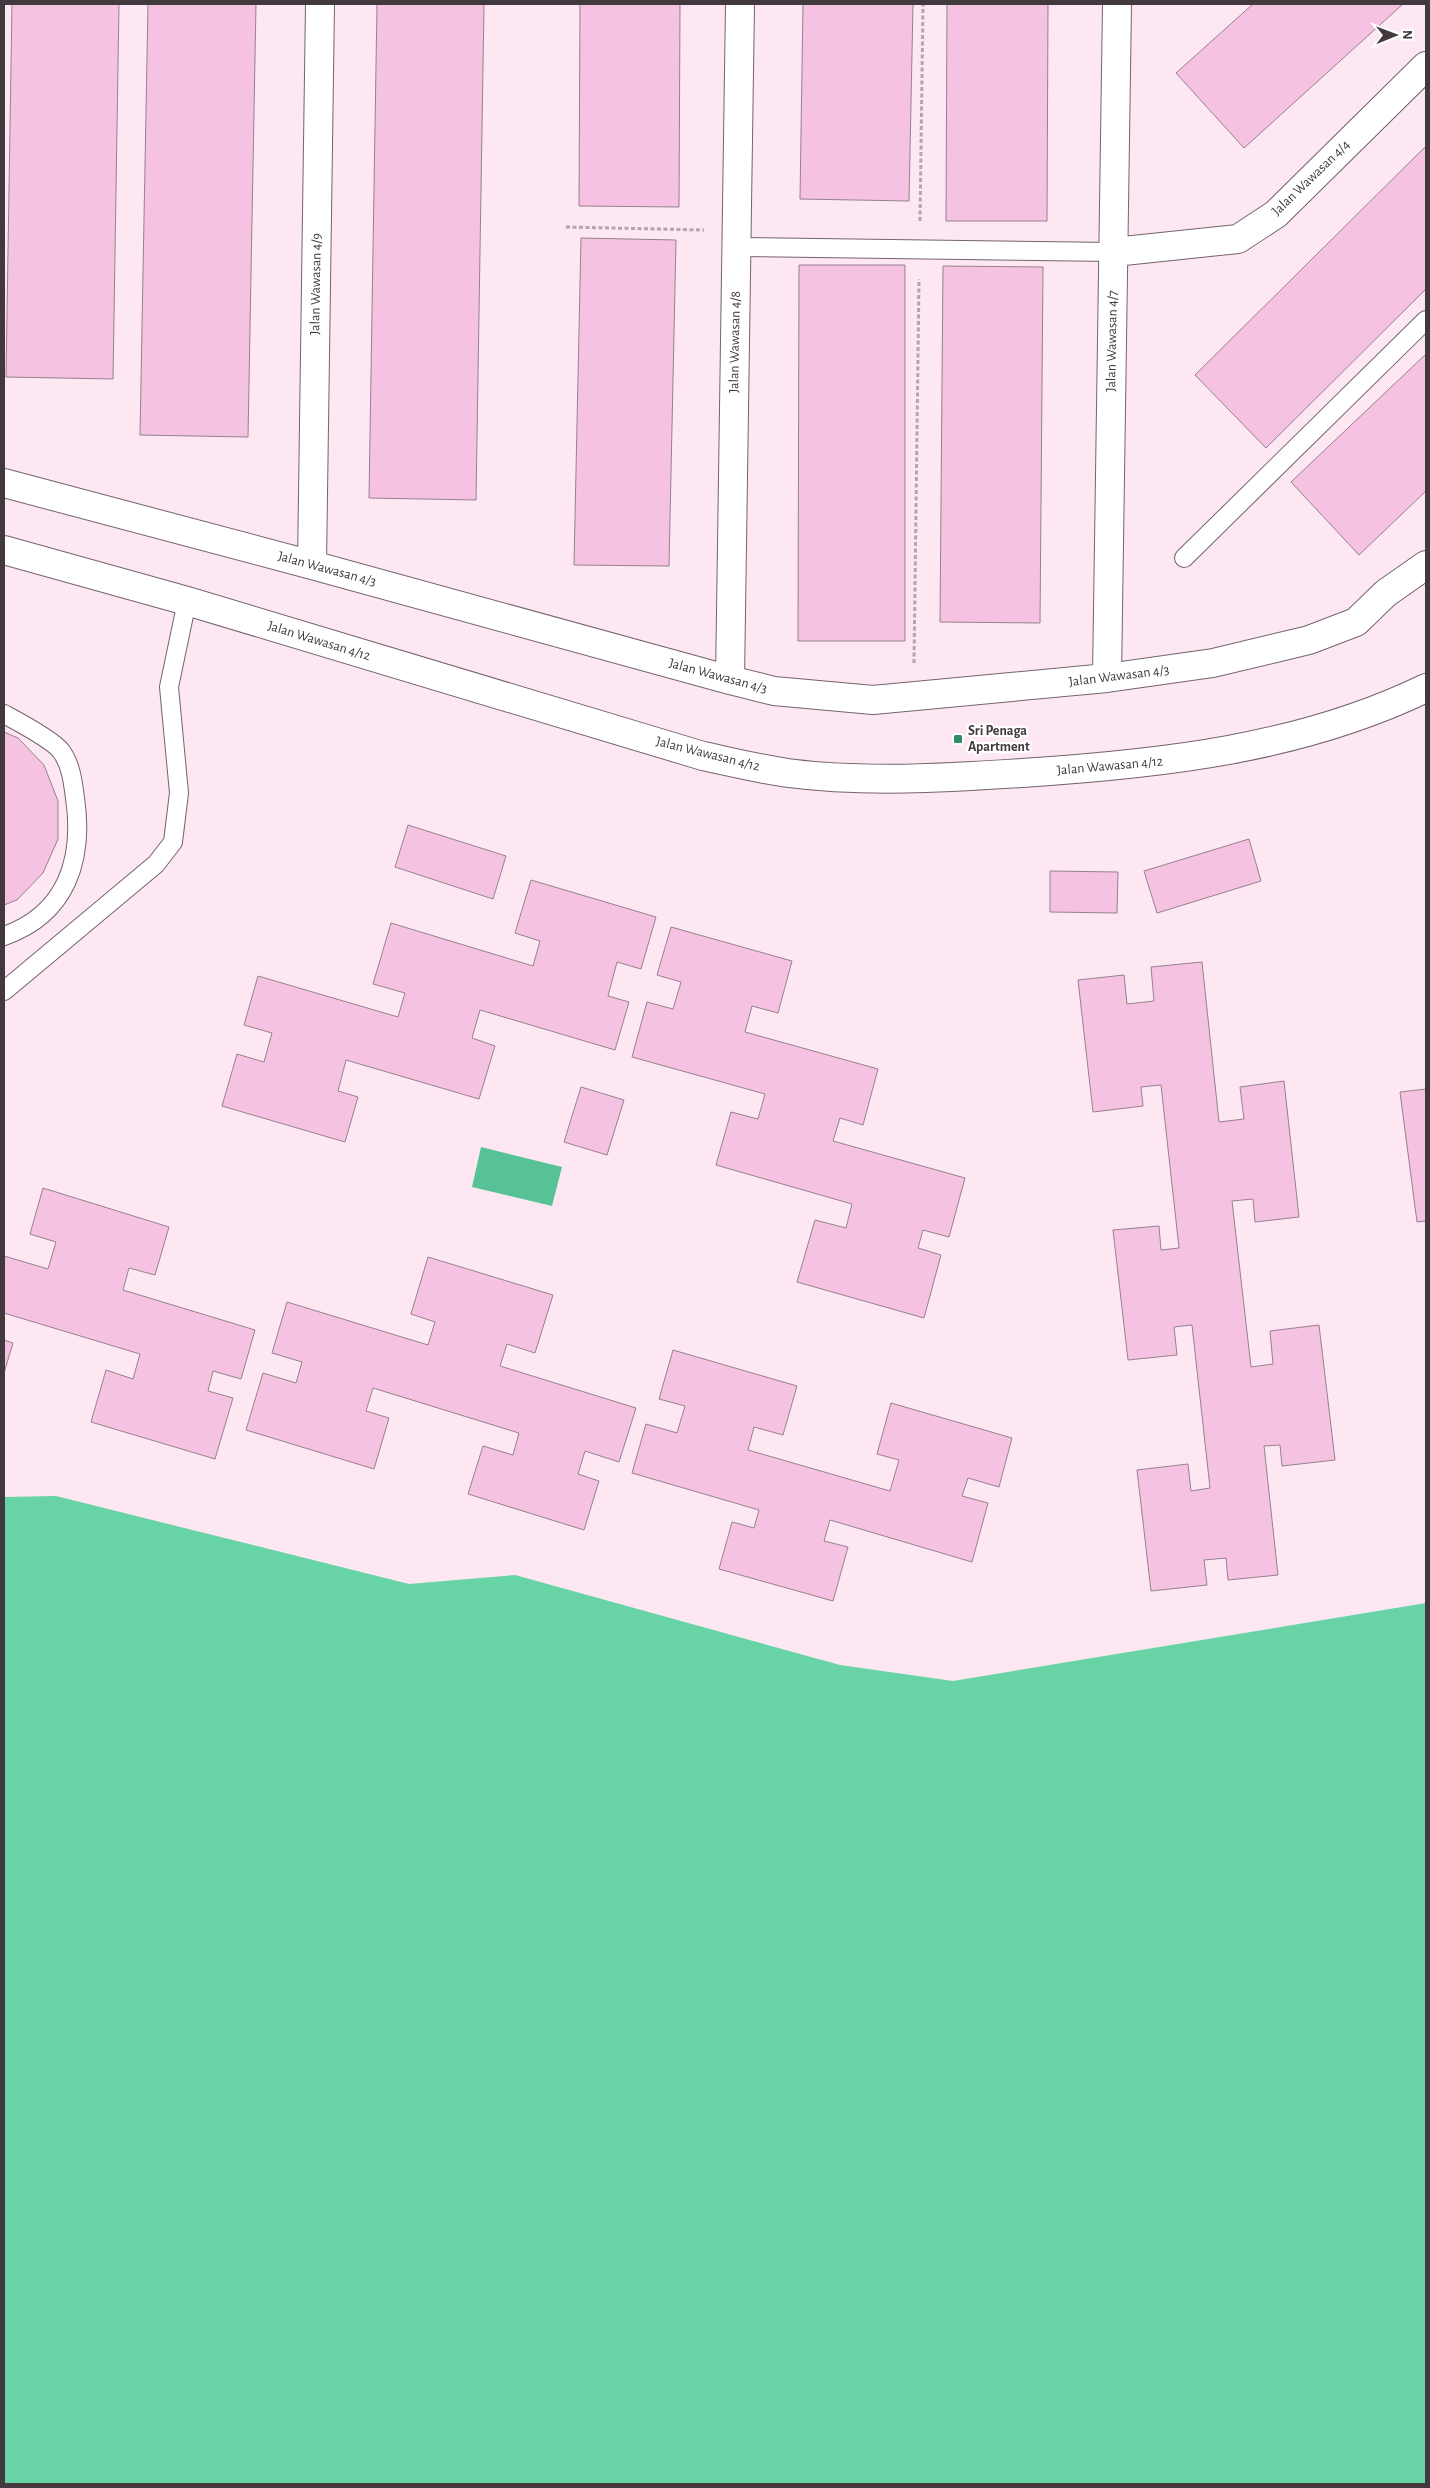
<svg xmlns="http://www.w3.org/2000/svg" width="1430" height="2488" font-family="'Alegreya Sans',sans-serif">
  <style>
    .forest { fill: #68d3a5 }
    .water { fill: #56c295 }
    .building { fill: #f6c2e2; stroke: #95828d }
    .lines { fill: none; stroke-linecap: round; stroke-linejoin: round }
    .service-casing { stroke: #75636e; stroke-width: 20 }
    .minor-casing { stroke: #75636e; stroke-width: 30 }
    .tertiary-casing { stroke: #75636e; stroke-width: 30 }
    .path { stroke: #b4a4ae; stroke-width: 3; stroke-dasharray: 4 2.5; stroke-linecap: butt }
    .service { stroke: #fff; stroke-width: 18 }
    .minor { stroke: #fff; stroke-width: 28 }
    .tertiary { stroke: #fff; stroke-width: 28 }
    .poi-dot { fill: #2a8d67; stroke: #fff; stroke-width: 2 }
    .labels { text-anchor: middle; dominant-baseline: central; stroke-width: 4.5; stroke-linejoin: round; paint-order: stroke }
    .street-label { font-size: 14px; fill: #41393e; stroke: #fff }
    .poi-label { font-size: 14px; font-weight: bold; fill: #41393e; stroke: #fff; text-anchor: start }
  </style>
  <rect width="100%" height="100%" fill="#fce7f3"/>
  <path class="forest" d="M56 1496 409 1584 515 1575 840 1665 953 1681 1426 1603V2484H4V1497Z"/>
  <path class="water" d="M481 1147 562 1167 552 1206 472 1187Z"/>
  <path class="building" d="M12 4H119L113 379 6 377Z
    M148 4H256L248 437 140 435Z
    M377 4H484L476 500 369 498Z
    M580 4H680L679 207 579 206Z
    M803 4H913L909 201 800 199Z
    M947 4H1048L1047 221H946Z
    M1253 4H1403L1244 148 1176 73Z
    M1426 146V289L1266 448 1195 375Z
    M581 238 676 240 669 566 574 565Z
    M799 265H905V641H798Z
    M943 266 1043 267 1040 623 940 622Z
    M1426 354V491L1359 555 1291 482Z
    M4 732 18 738 44 765 58 801V839L43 873 17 900 4 905Z
    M408 825 506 856 493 899 395 867Z
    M1249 839 1261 881 1157 913 1144 871Z
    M1050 871 1118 872 1117 913 1050 912Z
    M531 880 656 917 641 969 617 962 608 996 629 1002 615 1050 480 1010 472 1038 495 1046 479 1099 346 1060 338 1091 358 1097 345 1142 222 1106 237 1054 264 1062 272 1033 244 1025 258 976 398 1017 405 993 373 984 391 923 533 966 540 941 515 933Z
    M671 927 792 961 778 1013 752 1006 745 1032 878 1069 863 1125 840 1118 833 1141 965 1178 949 1237 923 1230 918 1248 941 1255 924 1318 797 1282 815 1220 846 1228 852 1204 716 1165 731 1112 758 1119 765 1094 632 1057 647 1002 673 1009 681 982 657 975Z
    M1202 962 1219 1122 1244 1119 1240 1087 1284 1081 1299 1217 1255 1222 1253 1199 1232 1201 1251 1367 1273 1364 1270 1331 1319 1325 1335 1460 1282 1466 1280 1445 1264 1446 1278 1575 1228 1580 1226 1558 1204 1560 1207 1585 1151 1591 1137 1470 1188 1464 1191 1491 1210 1488 1192 1325 1174 1327 1177 1355 1128 1360 1113 1230 1159 1226 1161 1250 1179 1248 1161 1085 1141 1087 1143 1106 1093 1112 1078 980 1124 975 1127 1004 1154 1001 1151 967Z
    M581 1087 624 1100 607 1155 564 1142Z
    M1426 1089V1221L1417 1222 1400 1092Z
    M43 1188 169 1227 155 1275 129 1268 123 1290 255 1330 241 1379 213 1371 208 1391 233 1398 215 1459 91 1422 106 1370 133 1379 140 1354 4 1313V1256L48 1269 56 1242 30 1234Z
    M428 1257 553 1295 535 1353 507 1344 500 1366 636 1408 619 1462 585 1451 578 1474 599 1481 584 1530 468 1494 483 1446 513 1455 519 1433 373 1388 366 1411 389 1418 374 1469 246 1430 263 1373 296 1383 302 1362 272 1353 287 1302 428 1345 435 1322 411 1314Z
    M4 1340 13 1343 4 1373Z
    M673 1350 797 1386 783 1435 754 1427 748 1450 890 1491 899 1460 877 1454 891 1403 1012 1438 999 1487 968 1478 962 1496 988 1503 972 1562 830 1520 824 1541 848 1547 833 1601 719 1569 732 1522 754 1528 759 1510 632 1473 646 1424 677 1433 685 1406 659 1399Z"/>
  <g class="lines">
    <defs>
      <path id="service" d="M736 247 1114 252
        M1184 558 1426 320
        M4 714C17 721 53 740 61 751 71 764 73 783 75 798 84 859 67 914 4 936
        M4 991 156 864 173 842 179 793 169 687 187 601"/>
      <path id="minor" d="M1114 252 1238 239 1276 214 1426 66
        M4 483 312 565 730 680 774 691 873 700 1107 678 1213 663 1309 640 1356 622 1386 593 1426 565
        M312 565 320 4
        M1107 678 1117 4
        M730 680 740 4"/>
      <path id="tertiary" d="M4 550 187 601 703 756C731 762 759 769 788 773 865 783 944 778 1022 773 1160 764 1300 749 1426 688"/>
    </defs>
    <use href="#service" class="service-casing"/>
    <use href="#minor" class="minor-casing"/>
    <use href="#tertiary" class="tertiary-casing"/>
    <path class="path" d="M920 221 923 4
      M566 227 704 230
      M914 663 919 279"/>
    <use href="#service" class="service"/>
    <use href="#minor" class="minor"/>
    <use href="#tertiary" class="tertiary"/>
  </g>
  <rect class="poi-dot" x="953" y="734" width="10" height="10" rx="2.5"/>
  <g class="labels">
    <g class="street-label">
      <text transform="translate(1311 178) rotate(-44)">Jalan Wawasan 4/4</text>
      <text transform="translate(316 284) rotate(-89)">Jalan Wawasan 4/9</text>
      <text transform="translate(1112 341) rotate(-89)">Jalan Wawasan 4/7</text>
      <text transform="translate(735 342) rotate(-89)">Jalan Wawasan 4/8</text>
      <text transform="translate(327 569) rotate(15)">Jalan Wawasan 4/3</text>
      <text transform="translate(319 641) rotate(17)">Jalan Wawasan 4/12</text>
      <text transform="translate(718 676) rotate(15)">Jalan Wawasan 4/3</text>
      <text transform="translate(1119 676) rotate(-7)">Jalan Wawasan 4/3</text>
      <text transform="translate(708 754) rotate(14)">Jalan Wawasan 4/12</text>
      <text transform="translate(1110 766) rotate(-5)">Jalan Wawasan 4/12</text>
    </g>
    <g class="poi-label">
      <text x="968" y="731">Sri Penaga<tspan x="968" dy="16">Apartment</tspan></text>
    </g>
  </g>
  <rect width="1430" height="2488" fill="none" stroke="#41393e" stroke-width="10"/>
  <g transform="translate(1395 35) rotate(89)" stroke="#ffffff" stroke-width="4" paint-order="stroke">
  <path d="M0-4L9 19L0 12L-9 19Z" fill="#41393e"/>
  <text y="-8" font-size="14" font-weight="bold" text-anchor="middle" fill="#41393e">N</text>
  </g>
</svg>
